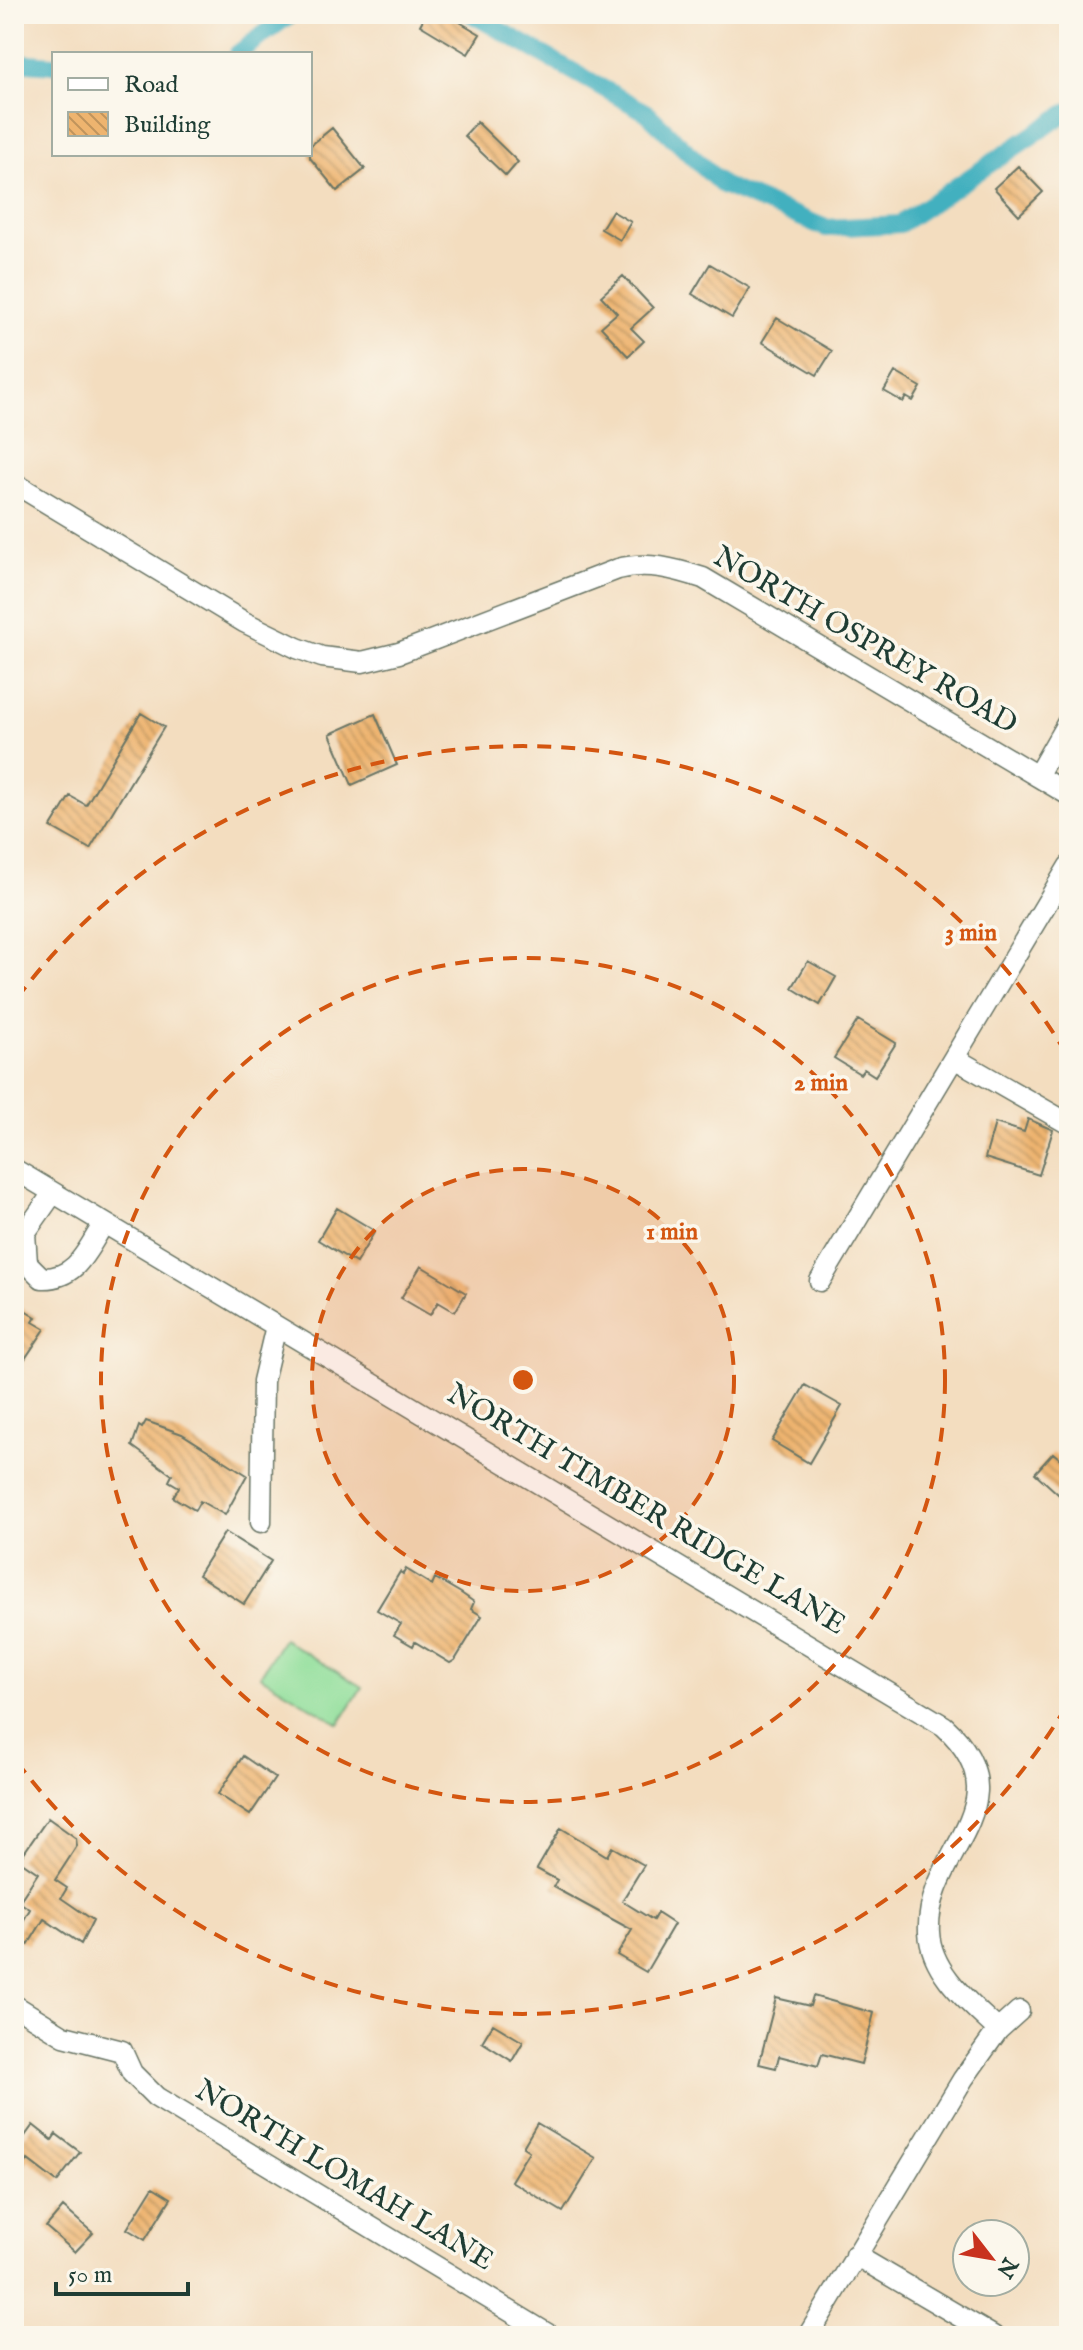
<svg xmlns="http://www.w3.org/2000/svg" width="1083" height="2350" font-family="'IM FELL English',serif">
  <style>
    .green { fill: #93df9c; stroke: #598e68; stroke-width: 2 }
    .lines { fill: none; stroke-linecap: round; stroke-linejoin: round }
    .canal { stroke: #42b0bf; stroke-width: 18 }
    .building { fill: url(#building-back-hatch) }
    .minor-casing { stroke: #697565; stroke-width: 23 }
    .minor { stroke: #fff; stroke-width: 20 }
    .ring { fill: none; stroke: #d45610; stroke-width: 4; stroke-dasharray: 14 10 }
    .labels { text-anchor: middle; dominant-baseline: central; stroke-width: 7; stroke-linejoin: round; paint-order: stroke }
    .street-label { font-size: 30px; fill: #1f3d34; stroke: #fbf7ec }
    .centre { fill: #d45610; stroke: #fbf7ec; stroke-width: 4 }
    .ring-label { font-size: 24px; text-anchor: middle; font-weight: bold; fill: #d45610; stroke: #fbf7ec; stroke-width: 7; stroke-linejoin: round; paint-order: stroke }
  </style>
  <defs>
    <pattern id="building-back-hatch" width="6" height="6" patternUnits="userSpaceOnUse" patternTransform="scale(2)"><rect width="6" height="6" fill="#eeb46f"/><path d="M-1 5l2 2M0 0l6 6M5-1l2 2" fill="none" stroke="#c0945c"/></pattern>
  </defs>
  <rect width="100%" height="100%" fill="#fbf7ec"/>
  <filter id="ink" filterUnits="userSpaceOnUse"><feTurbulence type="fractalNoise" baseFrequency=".0125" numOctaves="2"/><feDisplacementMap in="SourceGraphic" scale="16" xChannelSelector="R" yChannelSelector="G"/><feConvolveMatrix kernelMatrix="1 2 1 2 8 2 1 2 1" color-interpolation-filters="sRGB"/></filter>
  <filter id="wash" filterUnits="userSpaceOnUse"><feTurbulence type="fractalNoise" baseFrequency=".006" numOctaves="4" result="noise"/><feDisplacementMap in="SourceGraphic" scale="32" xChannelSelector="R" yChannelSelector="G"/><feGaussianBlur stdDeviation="1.8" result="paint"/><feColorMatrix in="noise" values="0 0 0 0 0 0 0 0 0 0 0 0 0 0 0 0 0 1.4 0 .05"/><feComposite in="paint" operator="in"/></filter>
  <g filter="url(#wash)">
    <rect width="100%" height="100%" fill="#f3ddbf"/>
    <path class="green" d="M283 1639 362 1687 339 1724 260 1676Z"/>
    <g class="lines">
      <path class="canal" d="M471 14 647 113 722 185 826 228 900 224 1069 111
        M237 54 291 14
        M14 62 54 65"/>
    </g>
    <g id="blocks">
      <path class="building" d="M426 14H446L480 34 468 54 420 25Z
        M477 122 518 162 506 176 464 136Z
        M332 128 365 169 337 191 310 158V146Z
        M1018 166 1043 192 1019 215 994 188Z
        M612 211 631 222 620 240 601 229Z
        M710 264 750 288 732 318 692 294Z
        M623 276 653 308 631 328 644 341 628 356 601 327 617 313 601 296Z
        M777 318 832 351 817 375 762 342Z
        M895 372 921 387 913 401 906 397 903 402 884 391Z
        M141 713 164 727 90 849 51 827 70 796 86 805Z
        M375 714 397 765 352 785 330 734Z
        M808 961 836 977 820 1005 792 988Z
        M858 1020 896 1043 875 1076 864 1069 860 1074 834 1058Z
        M1028 1119 1053 1130 1039 1175 985 1158 995 1123 1024 1132Z
        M337 1208 375 1231 356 1263 318 1240Z
        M421 1266 466 1293 455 1312 438 1302 430 1315 401 1298Z
        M14 1303 36 1317 33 1322 45 1329 14 1375Z
        M805 1385 842 1406 809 1463 772 1441Z
        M146 1421 182 1434 247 1475 225 1515 200 1501 195 1510 173 1497 179 1487 169 1481 172 1475 132 1446 139 1426 142 1428Z
        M1053 1453 1069 1466V1504L1035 1473Z
        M225 1532 271 1561 244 1604 198 1575Z
        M406 1569 432 1585 435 1578 461 1593 474 1602 471 1609 482 1616 455 1660 450 1663 415 1642 413 1646 394 1635 401 1624 377 1610 400 1572 403 1574Z
        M243 1756 275 1778 250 1815 218 1794Z
        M48 1818 76 1838 77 1846 55 1880 67 1888 61 1898 93 1920 81 1944 44 1919 28 1945 14 1937 30 1909 19 1902 38 1873 19 1860Z
        M561 1828 607 1856 612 1847 644 1865 622 1901 653 1920 657 1913 674 1924 646 1972 617 1955 632 1930 553 1887 557 1880 537 1869Z
        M813 1996 874 2013 861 2064 822 2054 818 2066 779 2056 776 2068 759 2064 776 1998 810 2006Z
        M493 2024 523 2042 512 2061 482 2042Z
        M537 2123 596 2158 563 2212 511 2181 529 2151 523 2147Z
        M33 2125 52 2140 56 2134 80 2152 57 2182 28 2160 14 2178V2151Z
        M153 2187 171 2198 145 2240 127 2229Z
        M63 2207 93 2233 75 2252 46 2227Z"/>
    </g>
  </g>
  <g filter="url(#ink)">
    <use href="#blocks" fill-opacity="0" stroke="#697565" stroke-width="2"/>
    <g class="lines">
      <defs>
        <path id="minor" d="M14 483 244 622 297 648 322 657 362 662 399 653 618 569C647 561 675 569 703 578L1069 795
          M1037 776 1069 720
          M954 1058 1069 1124
          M14 1169 944 1726C1028 1803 925 1852 929 1932 931 1973 971 2004 998 2030
          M25 1233 27 1263 42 1278C77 1279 87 1250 104 1223
          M15 1236 25 1233 53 1193
          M820 1281 1069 866
          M261 1522 263 1381 276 1326
          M14 2005 64 2036 122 2051 132 2073 156 2097 551 2336
          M855 2255 993 2336
          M808 2336 963 2079 998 2030 1019 2011"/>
      </defs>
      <use href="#minor" class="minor-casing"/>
      <use href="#minor" class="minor"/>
    </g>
  </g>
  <circle cx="523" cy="1380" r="211" fill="#d45610" fill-opacity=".12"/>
  <g class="ring">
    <circle cx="523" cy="1380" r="211"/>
    <circle cx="523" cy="1380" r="422"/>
    <path d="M1066 1707A634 634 0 0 1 17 1762M17 998A634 634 0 0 1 1066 1053"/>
  </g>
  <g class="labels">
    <g class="street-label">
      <text transform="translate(865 641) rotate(30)">NORTH OSPREY ROAD</text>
      <text transform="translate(646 1510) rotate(31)">NORTH TIMBER RIDGE LANE</text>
      <text transform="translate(344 2176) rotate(31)">NORTH LOMAH LANE</text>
    </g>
  </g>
  <circle cx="523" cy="1380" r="12" class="centre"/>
  <g class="ring-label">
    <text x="971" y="940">3 min</text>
    <text x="821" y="1090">2 min</text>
    <text x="672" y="1239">1 min</text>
  </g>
  <rect width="1083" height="2350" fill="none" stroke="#fbf7ec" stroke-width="48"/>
  <rect x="52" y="52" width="260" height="104" fill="#fbf7ec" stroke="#a3ada2" stroke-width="2"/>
  <rect x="68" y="78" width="40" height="12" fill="#ffffff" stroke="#a3ada2" stroke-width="2"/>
  <text x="124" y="92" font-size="24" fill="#1f3d34">Road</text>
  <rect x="68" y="112" width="40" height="24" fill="url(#building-back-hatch)" stroke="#a3ada2" stroke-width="2"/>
  <text x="124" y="132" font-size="24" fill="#1f3d34">Building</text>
  <g transform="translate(991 2258) rotate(121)"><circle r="38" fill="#fbf7ec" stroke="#a3ada2" stroke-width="2"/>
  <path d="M0-6L14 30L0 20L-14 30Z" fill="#c8321e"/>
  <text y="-12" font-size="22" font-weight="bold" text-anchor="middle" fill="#1f3d34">N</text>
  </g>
  <path d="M56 2282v12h132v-12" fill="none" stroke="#1f3d34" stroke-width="4"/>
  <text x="68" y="2282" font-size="24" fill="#1f3d34" stroke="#fbf7ec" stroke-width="6" paint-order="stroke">50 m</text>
</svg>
